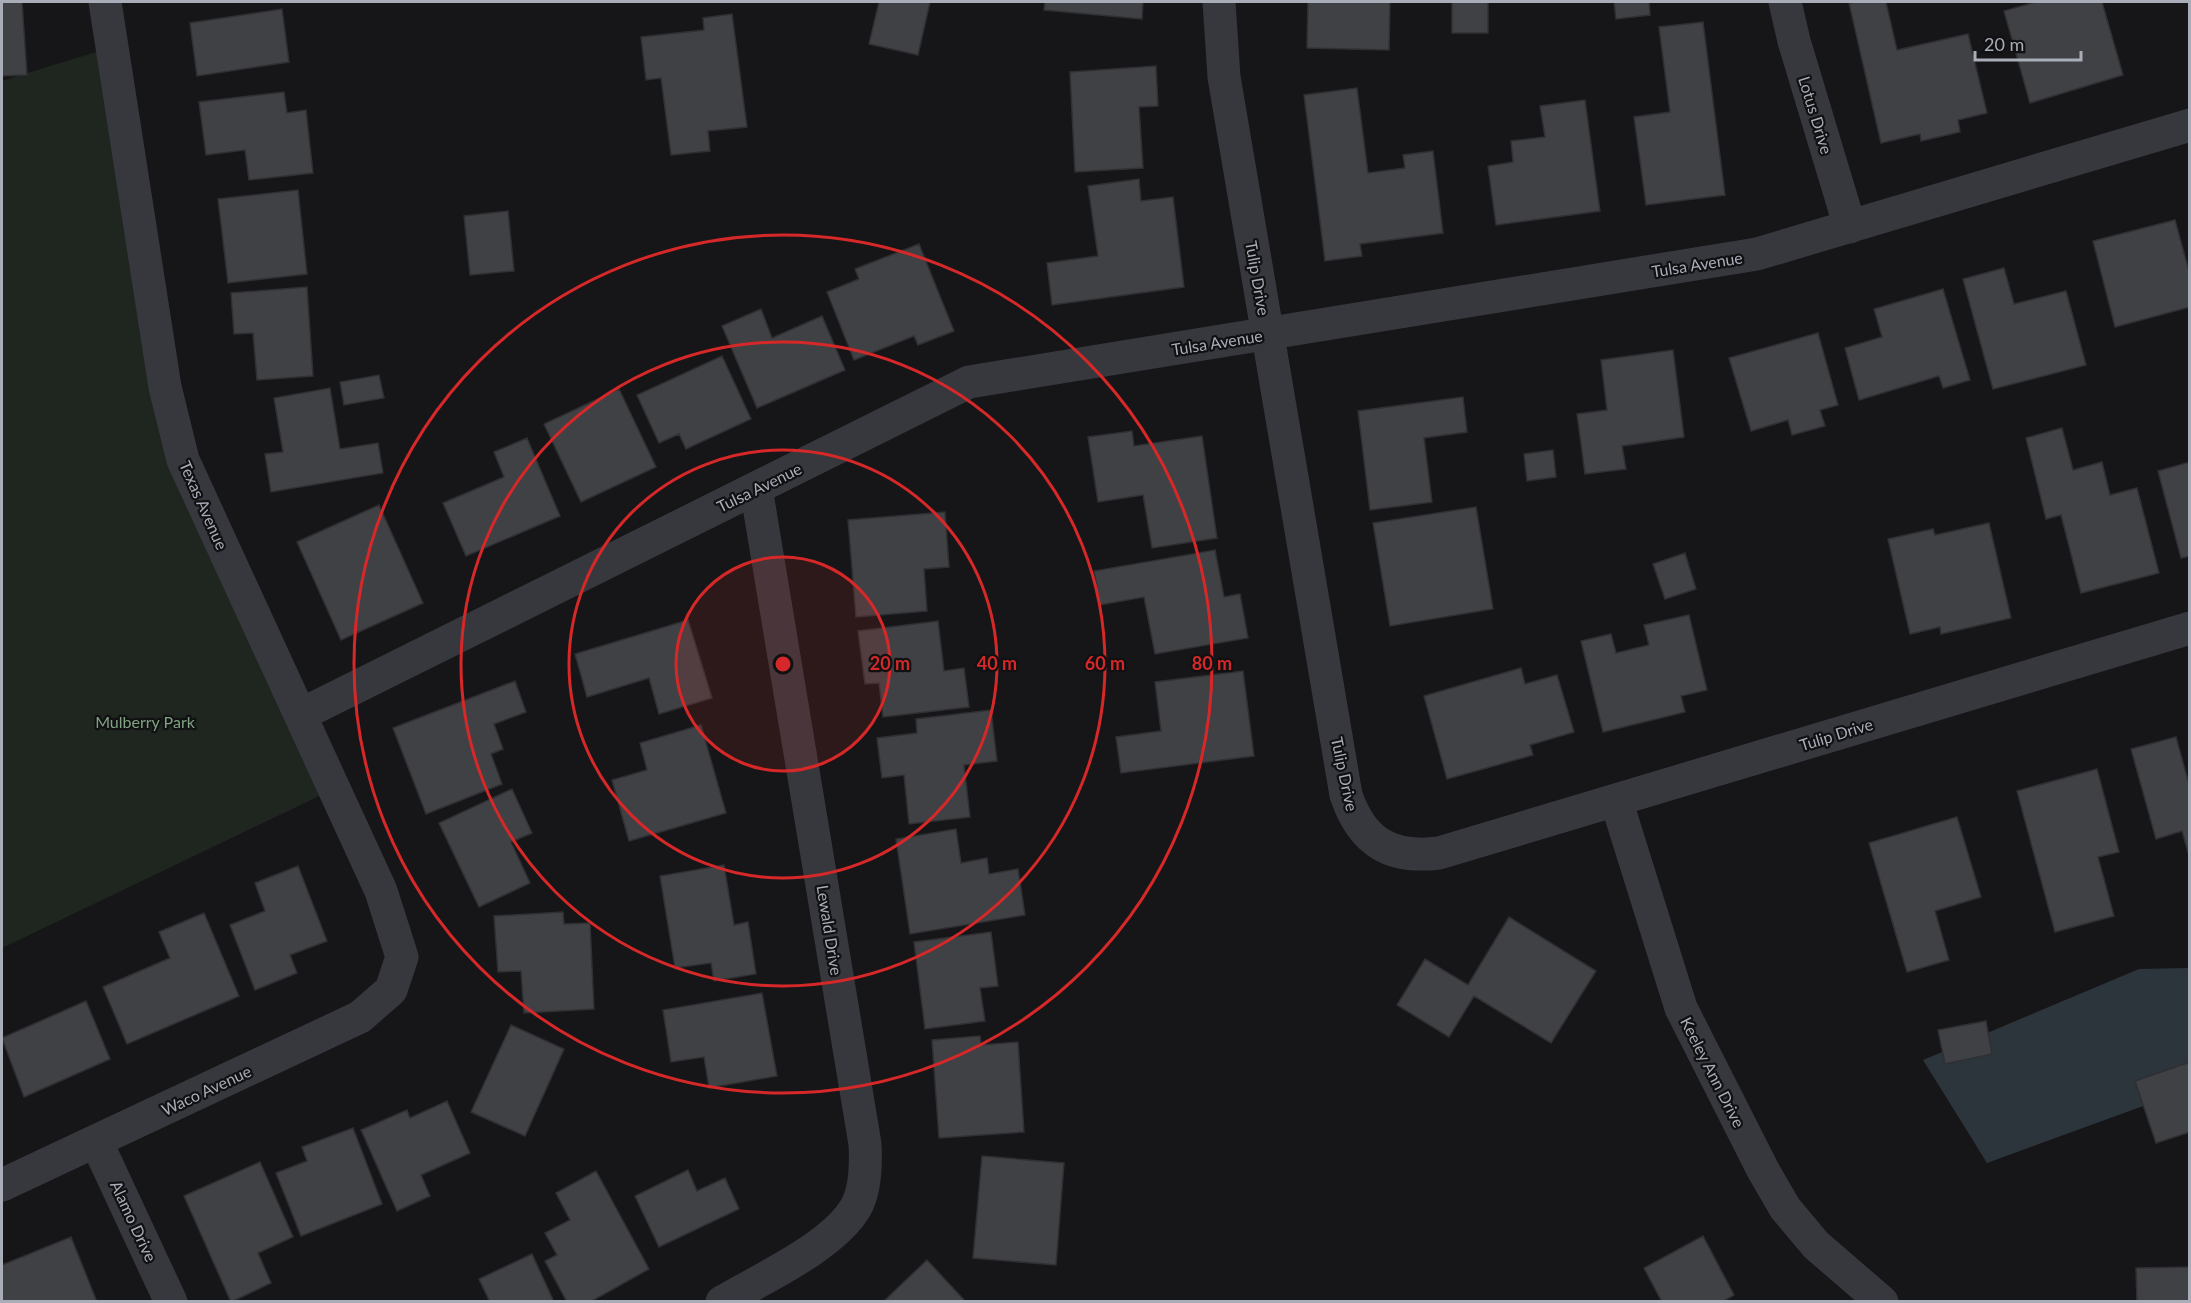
<svg xmlns="http://www.w3.org/2000/svg" width="2191" height="1303" font-family="Lato,sans-serif">
  <style>
    .green { fill: #1e261f }
    .water { fill: #2c353c }
    .building { fill: #404145; stroke: #303034; stroke-width: 1.5 }
    .lines { fill: none; stroke-linecap: round; stroke-linejoin: round }
    .minor { stroke: #37383d; stroke-width: 33 }
    .ring { fill: none; stroke: #d62828; stroke-width: 3 }
    .labels { text-anchor: middle; dominant-baseline: central; stroke-width: 4.5; stroke-linejoin: round; paint-order: stroke }
    .street-label { font-size: 16px; fill: #a8adb8; stroke: #111113 }
    .park-label { font-size: 16px; fill: #7fa381; stroke: #111113 }
    .centre { fill: #d62828; stroke: #111113; stroke-width: 3 }
    .ring-label { font-size: 18px; text-anchor: middle; font-weight: bold; fill: #d62828; stroke: #111113; stroke-width: 4.5; stroke-linejoin: round; paint-order: stroke }
  </style>
  <rect width="100%" height="100%" fill="#161618"/>
  <path class="green" d="M112 47 183 460 334 789 2 948V81Z"/>
  <path class="water" d="M2189 968V1103L2146 1105 1987 1163 1923 1060 2139 969Z"/>
  <path class="building" d="M2 2H22L27 75 2 76Z
    M879 2H930L918 55 869 44Z
    M1045 2H1143L1142 19 1044 10Z
    M1308 2H1390L1389 50 1307 48Z
    M1452 2H1488V33H1452Z
    M1614 2H1649L1650 15 1616 19Z
    M1857 2H1886L1897 50 1968 34 1987 113 1958 120 1960 132 1921 141 1920 134 1881 143 1849 3Z
    M2036 2H2102L2123 75 2030 103 2004 11Z
    M282 9 289 62 197 76 190 23Z
    M732 14 747 127 708 131 710 151 671 155 661 78 646 80 641 37 704 30 703 18Z
    M1703 22 1725 195 1646 205 1634 117 1670 112 1659 27Z
    M1156 66 1158 106 1139 107 1143 168 1075 172 1070 72Z
    M1357 88 1368 173 1405 168 1403 155 1433 151 1443 233 1360 244 1362 256 1325 261 1304 95Z
    M284 92 287 113 306 110 313 173 249 180 245 150 206 155 199 102Z
    M1585 100 1600 211 1496 225 1488 166 1513 162 1511 141 1545 137 1540 106Z
    M1139 179 1141 201 1173 197 1184 287 1052 305 1047 263 1098 256 1088 186Z
    M298 190 307 274 228 283 218 199Z
    M508 211 514 271 470 275 464 216Z
    M2175 220 2190 275V307L2115 327 2093 241Z
    M919 244 954 331 918 345 914 336 854 360 827 292 859 279 855 269Z
    M2004 268 2014 304 2066 291 2086 365 1993 389 1963 279Z
    M307 287 313 376 257 380 253 333 234 334 231 293Z
    M1943 289 1970 380 1943 388 1939 376 1859 400 1845 348 1882 337 1874 309Z
    M761 309 772 338 822 316 845 370 757 408 722 326Z
    M1818 333 1838 405 1820 410 1825 426 1792 435 1788 420 1751 431 1729 358Z
    M1673 350 1684 437 1622 446 1626 469 1585 474 1577 414 1607 410 1601 360Z
    M722 356 751 419 686 449 679 434 659 443 637 395Z
    M379 375 384 398 344 405 340 382Z
    M330 388 340 449 378 443 383 473 271 492 265 454 283 452 274 398Z
    M619 389 656 467 581 502 544 424Z
    M1463 397 1467 432 1424 438 1432 502 1370 510 1358 411Z
    M2062 428 2073 470 2102 462 2110 495 2137 488 2159 573 2081 593 2061 515 2046 519 2026 438Z
    M1132 431 1134 446 1202 436 1217 538 1152 548 1143 495 1098 502 1088 437Z
    M527 438 560 516 466 556 443 503 504 477 494 452Z
    M1553 450 1556 477 1527 481 1524 454Z
    M2190 462V556L2181 558 2158 471Z
    M379 505 423 603 341 640 297 542Z
    M1476 507 1493 609 1390 626 1373 523Z
    M945 512 949 567 924 569 927 611 856 617 848 520Z
    M1989 523 2011 618 1941 634 1940 627 1910 634 1888 539 1933 529 1935 535Z
    M1215 550 1224 597 1240 594 1248 638 1155 654 1144 597 1100 605 1094 571Z
    M1685 553 1696 589 1665 599 1653 564Z
    M1689 615 1707 690 1681 696 1685 712 1603 732 1581 641 1611 634 1616 653 1649 645 1644 625Z
    M688 620 712 698 659 714 649 678 587 697 575 654Z
    M938 621 944 671 964 668 969 707 883 717 879 683 865 684 858 631Z
    M1521 668 1525 684 1557 675 1574 732 1530 745 1533 755 1447 779 1424 696Z
    M1243 671 1254 756 1121 773 1116 737 1161 731 1155 682Z
    M515 681 526 712 494 724 503 749 491 754 502 784 426 814 393 728Z
    M991 710 997 761 964 765 970 817 909 824 904 775 882 778 877 738 917 733 916 719Z
    M701 725 726 813 629 841 612 780 647 770 640 743Z
    M2176 737 2190 788V859L2182 831 2156 839 2131 749Z
    M2097 769 2119 852 2098 857 2114 916 2055 932 2017 791Z
    M512 789 532 833 511 842 530 883 479 907 439 823Z
    M1957 817 1981 897 1935 911 1949 960 1907 972 1869 843Z
    M956 829 961 863 987 858 989 874 1018 869 1025 915 910 934 896 839Z
    M724 865 734 925 748 922 756 974 714 981 711 963 675 968 660 876Z
    M298 866 327 941 290 955 297 973 255 990 230 925 265 911 255 883Z
    M563 912 564 924 590 923 594 1009 524 1013 521 971 498 972 494 916Z
    M204 913 239 996 127 1044 103 987 170 958 159 932Z
    M1509 917 1596 971 1551 1043 1474 996 1449 1037 1397 1005 1425 959 1468 985Z
    M991 932 998 986 980 988 985 1021 925 1029 914 942Z
    M762 993 777 1076 709 1088 704 1057 671 1062 663 1010Z
    M86 1001 110 1059 24 1097 2 1038Z
    M1986 1021 1992 1054 1945 1064 1938 1030Z
    M511 1025 564 1049 525 1136 471 1112Z
    M980 1036 981 1045 1018 1042 1024 1132 939 1138 932 1040Z
    M2190 1062V1132L2156 1143 2135 1081Z
    M447 1101 470 1153 421 1175 430 1196 397 1211 361 1130 407 1110 410 1118Z
    M353 1128 382 1204 301 1236 276 1173 307 1161 302 1147Z
    M982 1156 1064 1163 1056 1265 973 1258Z
    M260 1162 293 1237 258 1253 271 1283 231 1302 184 1196Z
    M688 1170 697 1191 725 1178 739 1209 659 1247 635 1196Z
    M596 1171 649 1269 590 1302H567L545 1261 557 1255 545 1233 570 1220 556 1193Z
    M1703 1236 1734 1295 1722 1302H1662L1644 1268Z
    M71 1237 97 1302H2V1265Z
    M532 1254 554 1302H487L489 1300 479 1279Z
    M927 1260 966 1302H883Z
    M2190 1267V1302H2137L2136 1268Z"/>
  <g class="lines">
    <path class="minor" d="M1219 2 1224 77 1346 795C1362 842 1390 859 1439 853L2190 628
      M1785 2 1794 41 1850 227
      M300 715 969 382 1757 254 2190 125
      M1616 800 1681 1008 1763 1170 1785 1208 1816 1245 1882 1302
      M96 1141 171 1302
      M2 1185 360 1017 391 990 402 957 381 891 183 460 165 387 105 2
      M722 1302C761 1279 834 1246 856 1207 866 1189 866 1163 865 1144L756 488"/>
  </g>
  <circle cx="783" cy="664" r="107" fill="#d62828" fill-opacity=".12"/>
  <g class="ring">
    <circle cx="783" cy="664" r="107"/>
    <circle cx="783" cy="664" r="214"/>
    <circle cx="783" cy="664" r="322"/>
    <circle cx="783" cy="664" r="429"/>
  </g>
  <g class="labels">
    <g class="street-label">
      <text transform="translate(1816 115) rotate(73)">Lotus Drive</text>
      <text transform="translate(1697 264) rotate(-9)">Tulsa Avenue</text>
      <text transform="translate(1258 278) rotate(80)">Tulip Drive</text>
      <text transform="translate(1217 342) rotate(-9)">Tulsa Avenue</text>
      <text transform="translate(759 487) rotate(-26)">Tulsa Avenue</text>
      <text transform="translate(204 505) rotate(66)">Texas Avenue</text>
      <text transform="translate(1836 734) rotate(-17)">Tulip Drive</text>
      <text transform="translate(1345 774) rotate(78)">Tulip Drive</text>
      <text transform="translate(830 930) rotate(81)">Lewald Drive</text>
      <text transform="translate(1713 1072) rotate(63)">Keeley Ann Drive</text>
      <text transform="translate(206 1090) rotate(-25)">Waco Avenue</text>
      <text transform="translate(134 1221) rotate(65)">Alamo Drive</text>
    </g>
    <g class="park-label">
      <text x="145" y="721">Mulberry Park</text>
    </g>
  </g>
  <circle cx="783" cy="664" r="9" class="centre"/>
  <g class="ring-label">
    <text x="890" y="670">20 m</text>
    <text x="997" y="670">40 m</text>
    <text x="1105" y="670">60 m</text>
    <text x="1212" y="670">80 m</text>
  </g>
  <rect width="2191" height="1303" fill="none" stroke="#a8adb8" stroke-width="6"/>
  <path d="M1975 51v9h106v-9" fill="none" stroke="#a8adb8" stroke-width="3"/>
  <text x="1984" y="51" font-size="18" fill="#a8adb8" stroke="#111113" stroke-width="4.5" paint-order="stroke">20 m</text>
</svg>
